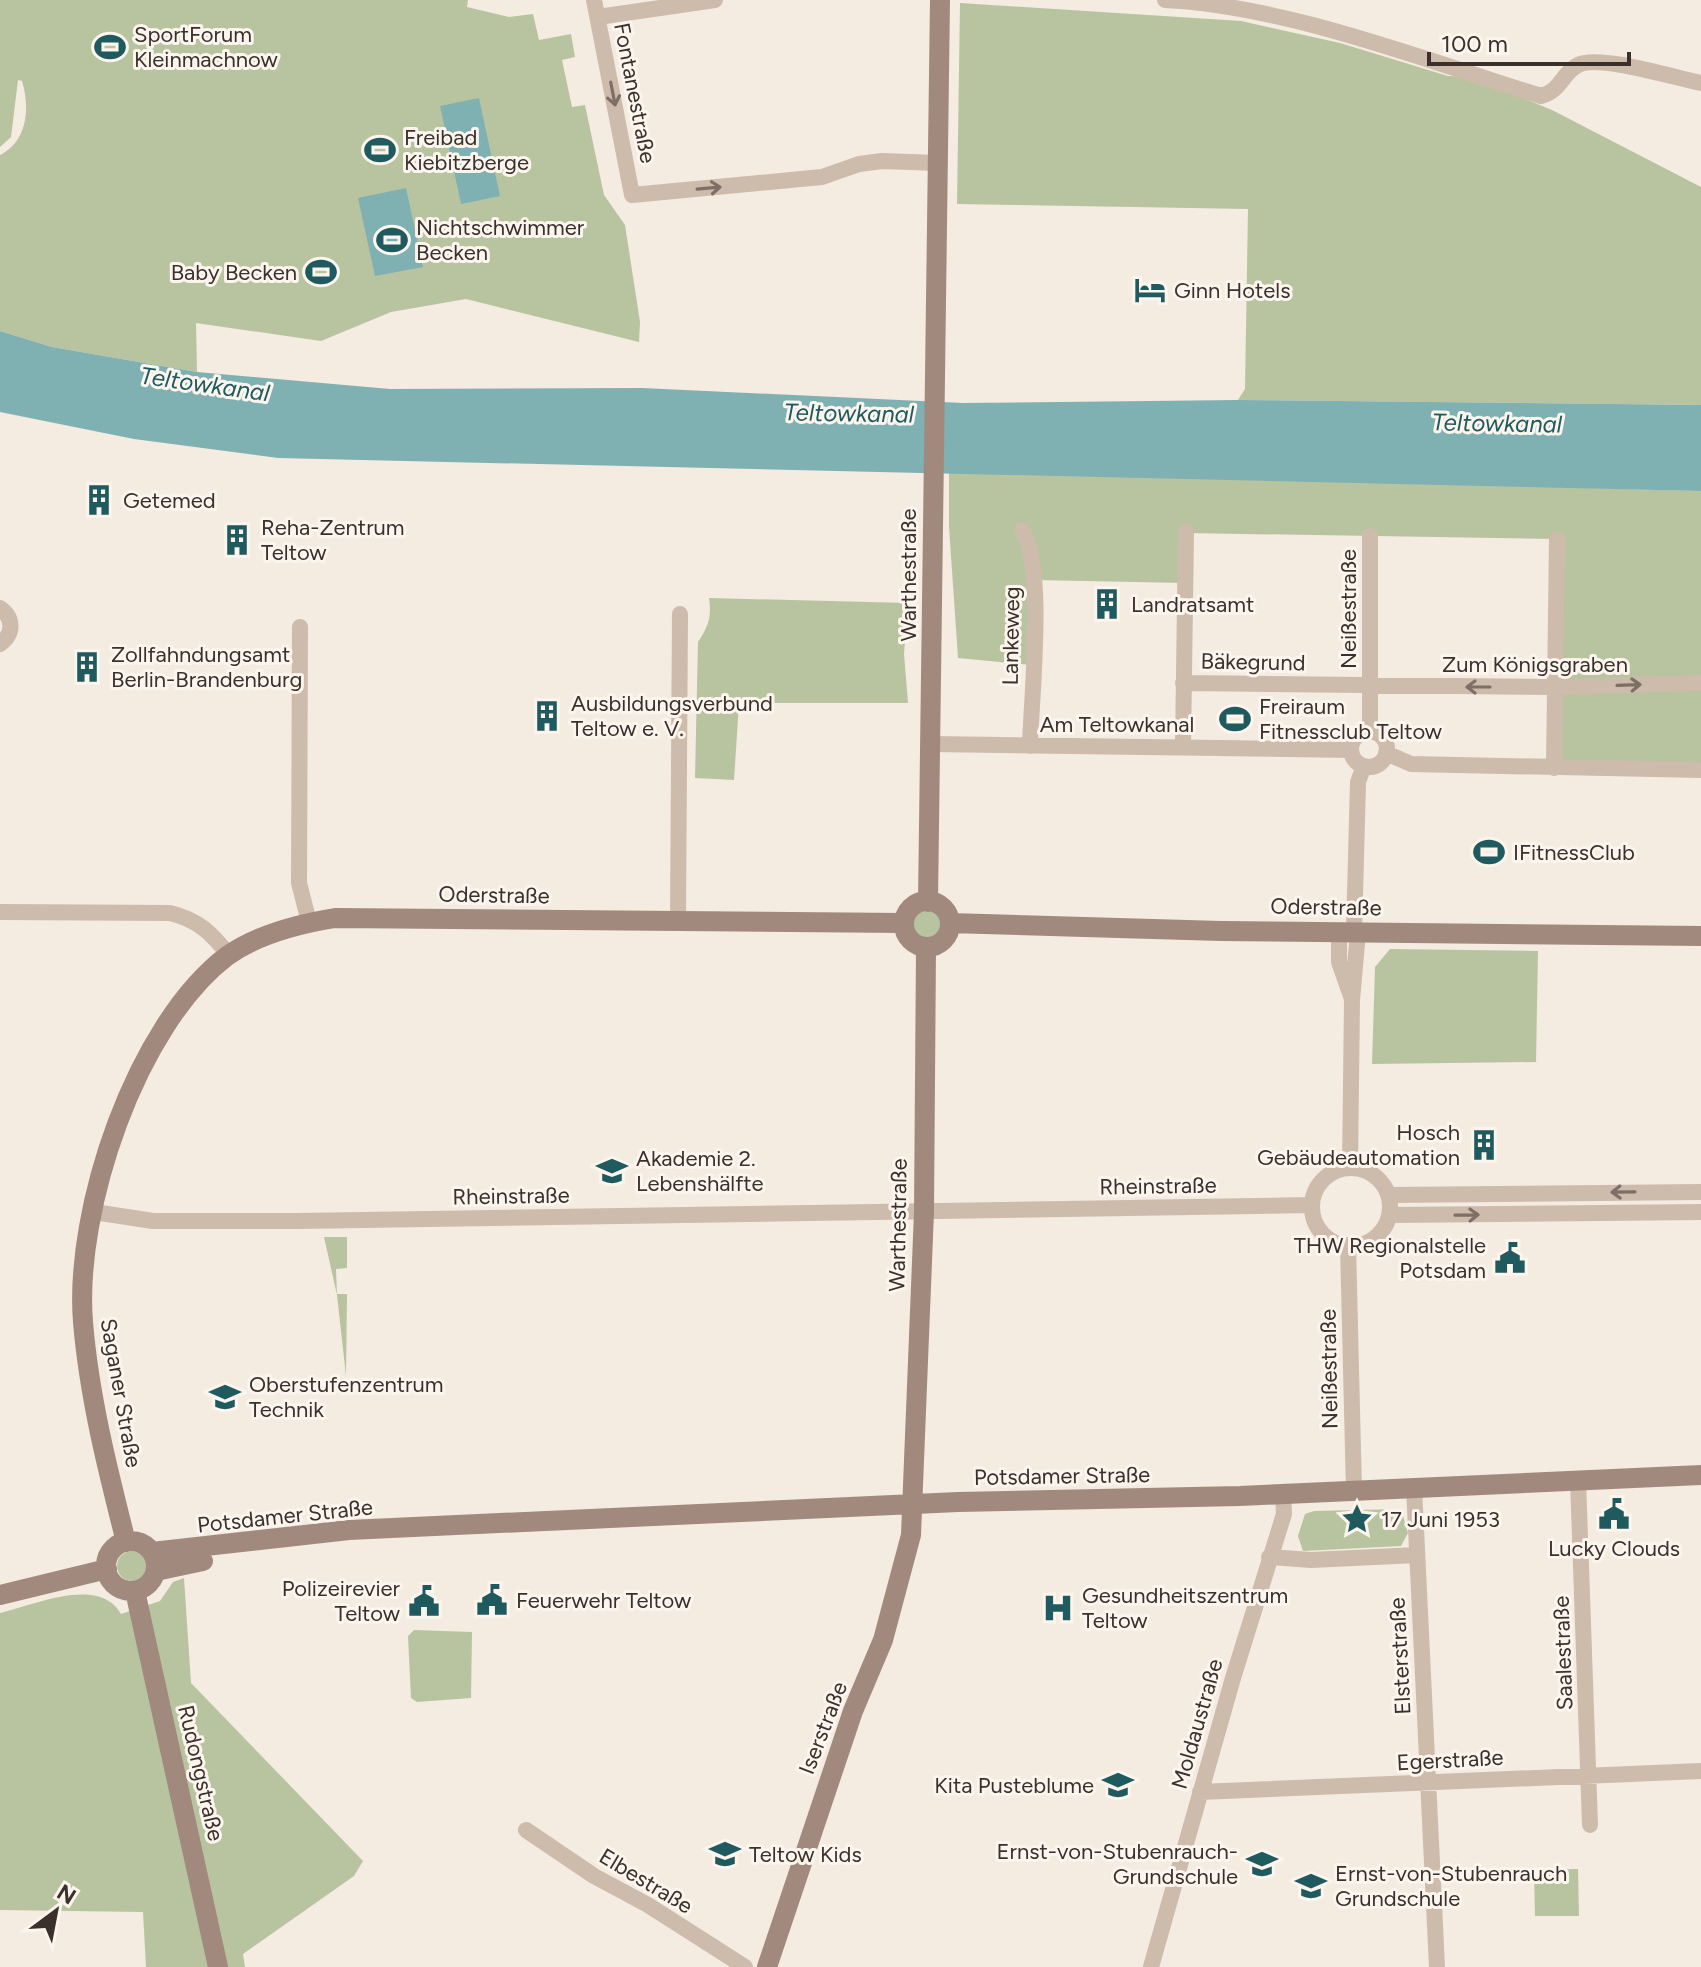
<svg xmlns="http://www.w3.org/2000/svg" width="1701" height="1967" font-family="Figtree,sans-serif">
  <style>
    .green { fill: #b8c4a0 }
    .water { fill: #7fb0b2 }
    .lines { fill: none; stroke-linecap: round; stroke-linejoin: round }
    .street { stroke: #cdbbac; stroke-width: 16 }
    .secondary { stroke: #a18a7d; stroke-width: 20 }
    .oneway { stroke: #7d6f65 }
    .labels { text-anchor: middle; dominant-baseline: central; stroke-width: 6; stroke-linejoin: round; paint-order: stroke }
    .poi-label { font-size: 22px; fill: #3b302b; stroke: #fbf5ee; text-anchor: start }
    .street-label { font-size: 22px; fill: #3b302b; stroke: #fbf5ee }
    .water-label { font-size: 24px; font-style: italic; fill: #1f5a5e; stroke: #fbf5ee }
  </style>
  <rect width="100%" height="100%" fill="#f4ebe1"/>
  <path class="green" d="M0 0H468L467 7 509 17 533 14 539 40 571 34 575 57 562 60 572 107 585 105 604 195 625 225 640 322 639 342 466 299 391 312 321 341 196 323 197 372 52 347 0 331V155C28 141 30 107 22 81L18 80 11 137 0 147Z
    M960 3 1241 21 1340 43 1448 76 1472 77 1552 110 1701 187V405L1238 400 1245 389 1248 209 957 204Z
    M949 471 1701 491V770L1554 768 1557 539 1186 533 1185 583 1034 580 1032 665 958 658 949 527Z
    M709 598 908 603 904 654 908 703H739L734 780 695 778 698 642C708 627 712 617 709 598Z
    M911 924a16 16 0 1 1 32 0a16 16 0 1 1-32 0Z
    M1390 949 1538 951 1536 1062 1372 1064 1375 967Z
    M324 1237H347V1268L336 1269 337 1294H347L346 1376 337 1295Z
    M1401 1509 1408 1533 1401 1546 1303 1551 1298 1536 1305 1514 1314 1511Z
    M117 1566a15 15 0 1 1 30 0a15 15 0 1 1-30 0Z
    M184 1578 191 1683 363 1861 354 1876 243 1954 245 1967H146L143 1912 0 1910V1613C34 1605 99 1575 121 1614L160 1601 173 1582Z
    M414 1630 472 1632 471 1698 417 1702 411 1698 408 1636Z
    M1578 1869 1579 1916H1535L1534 1870Z"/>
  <path class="water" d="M479 98 500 196 461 204 440 106Z
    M406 188 423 267 375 276 358 198Z
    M0 331 52 347 197 372 390 389 642 388 963 403 1238 400 1701 405V491L278 458 134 439 0 412Z"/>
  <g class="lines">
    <path class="street" d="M594 0 632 195 822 177 859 164 882 161 938 163
      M1165 0C1287 6 1424 60 1541 96 1561 91 1562 73 1578 65 1599 54 1675 78 1701 83
      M598 17 715 0
      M1022 530C1046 566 1031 698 1030 746
      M0 608C14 618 14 634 0 644
      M300 627 299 883 309 922
      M1183 683 1556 687 1701 683
      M1370 731V536
      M1351 749a18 18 0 1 1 36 0a18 18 0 1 1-36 0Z
      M931 744 1351 750
      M1183 746 1186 532
      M1386 753 1411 764 1701 770
      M1554 768 1557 539
      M0 912 170 913C199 920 211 933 229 955
      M678 920 680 614
      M1339 932V962L1352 999
      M1354 932 1358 782 1364 766
      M1350 1168 1352 1000 1358 932
      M1312 1207a39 39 0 1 1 78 0a39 39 0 1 1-78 0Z
      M1388 1195 1701 1192
      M94 1212 153 1221H297L1312 1205
      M1389 1215 1701 1212
      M1348 1245 1354 1491
      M1578 1480 1590 1825
      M1414 1487 1437 1967
      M1269 1557 1311 1560 1417 1555
      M1200 1792 1701 1771
      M526 1830 594 1876 648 1905 745 1967
      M1151 1967 1233 1678 1284 1514 1283 1494"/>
    <path class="secondary" d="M904 924a23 23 0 1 1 46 0a23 23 0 1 1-46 0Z
      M928 902 940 0
      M950 923 1221 931 1701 936
      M106 1566a25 25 0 1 1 50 0a25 25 0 1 1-50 0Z
      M126 1542C108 1471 89 1396 83 1322 74 1210 136 1025 227 956 258 934 298 924 335 918L904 923
      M152 1552 349 1530 958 1502 1240 1496 1701 1475
      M156 1571 203 1561
      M135 1591 218 1967
      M0 1595 107 1569
      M767 1967 853 1711 883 1640 911 1535 924 1212 926 948"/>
  </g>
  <defs><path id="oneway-shaft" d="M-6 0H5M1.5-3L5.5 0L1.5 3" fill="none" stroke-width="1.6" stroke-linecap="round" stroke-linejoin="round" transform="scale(2)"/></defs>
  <g class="oneway">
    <use href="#oneway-shaft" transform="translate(613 94) rotate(79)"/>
    <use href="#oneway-shaft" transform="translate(709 188) rotate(-5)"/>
    <use href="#oneway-shaft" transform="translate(1629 685) rotate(-2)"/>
    <use href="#oneway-shaft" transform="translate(1478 687) rotate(-180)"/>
    <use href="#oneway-shaft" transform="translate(1623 1192) rotate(179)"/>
    <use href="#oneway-shaft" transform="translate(1467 1215) rotate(-1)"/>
  </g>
  <defs>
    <symbol id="stadium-bare" viewBox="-9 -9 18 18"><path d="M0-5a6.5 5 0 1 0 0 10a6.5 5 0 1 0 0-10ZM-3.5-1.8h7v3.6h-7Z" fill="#1f5a5e" stroke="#fbf5ee" stroke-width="2.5" paint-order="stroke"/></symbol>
    <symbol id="hotel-bare" viewBox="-9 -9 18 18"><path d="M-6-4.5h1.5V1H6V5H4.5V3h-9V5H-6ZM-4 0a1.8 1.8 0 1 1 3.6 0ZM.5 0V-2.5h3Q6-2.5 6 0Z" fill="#1f5a5e" stroke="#fbf5ee" stroke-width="2.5" paint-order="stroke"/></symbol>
    <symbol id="building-bare" viewBox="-9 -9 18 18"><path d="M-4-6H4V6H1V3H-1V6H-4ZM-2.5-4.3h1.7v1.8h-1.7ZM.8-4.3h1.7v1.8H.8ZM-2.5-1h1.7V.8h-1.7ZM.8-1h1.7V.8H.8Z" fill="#1f5a5e" stroke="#fbf5ee" stroke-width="2.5" paint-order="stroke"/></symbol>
    <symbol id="university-bare" viewBox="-9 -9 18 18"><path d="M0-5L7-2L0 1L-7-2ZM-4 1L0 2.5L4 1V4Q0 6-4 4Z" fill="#1f5a5e" stroke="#fbf5ee" stroke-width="2.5" paint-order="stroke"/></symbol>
    <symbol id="civic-bare" viewBox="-9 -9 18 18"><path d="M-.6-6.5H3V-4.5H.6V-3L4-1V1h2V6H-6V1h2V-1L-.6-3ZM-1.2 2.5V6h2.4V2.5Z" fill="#1f5a5e" stroke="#fbf5ee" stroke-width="2.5" paint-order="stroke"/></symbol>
    <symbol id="school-bare" viewBox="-9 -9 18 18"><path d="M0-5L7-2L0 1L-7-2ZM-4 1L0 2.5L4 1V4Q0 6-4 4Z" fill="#1f5a5e" stroke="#fbf5ee" stroke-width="2.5" paint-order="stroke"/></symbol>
    <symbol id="sight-bare" viewBox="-9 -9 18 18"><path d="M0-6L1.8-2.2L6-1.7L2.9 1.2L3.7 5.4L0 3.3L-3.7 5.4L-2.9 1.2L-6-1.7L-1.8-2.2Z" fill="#1f5a5e" stroke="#fbf5ee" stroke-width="2.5" paint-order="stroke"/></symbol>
    <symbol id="hospital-bare" viewBox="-9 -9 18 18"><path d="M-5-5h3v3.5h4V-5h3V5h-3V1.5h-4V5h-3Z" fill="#1f5a5e" stroke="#fbf5ee" stroke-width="2.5" paint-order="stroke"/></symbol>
  </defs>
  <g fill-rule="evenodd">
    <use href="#stadium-bare" x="88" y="25" width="44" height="44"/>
    <use href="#stadium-bare" x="358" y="128" width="44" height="44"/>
    <use href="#stadium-bare" x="370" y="218" width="44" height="44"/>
    <use href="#stadium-bare" x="299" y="250" width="44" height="44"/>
    <use href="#hotel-bare" x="1128" y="268" width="44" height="44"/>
    <use href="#building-bare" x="77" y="478" width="44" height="44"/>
    <use href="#building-bare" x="215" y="518" width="44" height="44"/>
    <use href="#building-bare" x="1085" y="582" width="44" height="44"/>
    <use href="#building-bare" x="65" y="645" width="44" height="44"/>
    <use href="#building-bare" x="525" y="694" width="44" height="44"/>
    <use href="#stadium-bare" x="1213" y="697" width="44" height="44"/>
    <use href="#stadium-bare" x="1467" y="830" width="44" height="44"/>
    <use href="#building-bare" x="1462" y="1123" width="44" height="44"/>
    <use href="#university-bare" x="590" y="1149" width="44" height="44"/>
    <use href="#civic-bare" x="1488" y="1236" width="44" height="44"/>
    <use href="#school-bare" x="203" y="1375" width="44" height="44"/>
    <use href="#civic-bare" x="1592" y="1492" width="44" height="44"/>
    <use href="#sight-bare" x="1335" y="1497" width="44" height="44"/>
    <use href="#civic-bare" x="470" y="1578" width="44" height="44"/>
    <use href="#civic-bare" x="402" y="1579" width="44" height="44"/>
    <use href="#hospital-bare" x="1036" y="1586" width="44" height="44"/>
    <use href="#school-bare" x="1096" y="1763" width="44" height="44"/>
    <use href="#school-bare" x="703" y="1832" width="44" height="44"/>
    <use href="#school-bare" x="1240" y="1842" width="44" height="44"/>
    <use href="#school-bare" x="1289" y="1864" width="44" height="44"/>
  </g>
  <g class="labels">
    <g class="poi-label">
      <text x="134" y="34">SportForum<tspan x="134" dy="25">Kleinmachnow</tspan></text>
      <text x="404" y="137">Freibad<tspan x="404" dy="25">Kiebitzberge</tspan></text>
      <text x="416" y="227">Nichtschwimmer<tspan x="416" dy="25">Becken</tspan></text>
      <text x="297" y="272" text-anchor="end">Baby Becken</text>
      <text x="1174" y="290">Ginn Hotels</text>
      <text x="123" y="500">Getemed</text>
      <text x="261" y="527">Reha-Zentrum<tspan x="261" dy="25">Teltow</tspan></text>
      <text x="1131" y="604">Landratsamt</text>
      <text x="111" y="654">Zollfahndungsamt<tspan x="111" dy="25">Berlin-Brandenburg</tspan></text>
      <text x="571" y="703">Ausbildungsverbund<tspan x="571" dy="25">Teltow e. V.</tspan></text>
      <text x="1259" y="706">Freiraum<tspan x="1259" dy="25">Fitnessclub Teltow</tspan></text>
      <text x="1513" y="852">IFitnessClub</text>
      <text x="1460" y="1132" text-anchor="end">Hosch<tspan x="1460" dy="25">Gebäudeautomation</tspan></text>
      <text x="636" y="1158">Akademie 2.<tspan x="636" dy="25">Lebenshälfte</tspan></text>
      <text x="1486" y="1245" text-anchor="end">THW Regionalstelle<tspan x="1486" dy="25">Potsdam</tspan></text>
      <text x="249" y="1384">Oberstufenzentrum<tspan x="249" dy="25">Technik</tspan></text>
      <text x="1381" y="1519">17 Juni 1953</text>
      <text x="1614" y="1548" text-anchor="middle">Lucky Clouds</text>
      <text x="400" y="1588" text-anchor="end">Polizeirevier<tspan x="400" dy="25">Teltow</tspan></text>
      <text x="1082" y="1595">Gesundheitszentrum<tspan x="1082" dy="25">Teltow</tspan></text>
      <text x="516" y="1600">Feuerwehr Teltow</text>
      <text x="1094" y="1785" text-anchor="end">Kita Pusteblume</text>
      <text x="1238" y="1851" text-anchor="end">Ernst-von-Stubenrauch-<tspan x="1238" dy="25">Grundschule</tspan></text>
      <text x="749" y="1854">Teltow Kids</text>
      <text x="1335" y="1873">Ernst-von-Stubenrauch<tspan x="1335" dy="25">Grundschule</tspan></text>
    </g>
    <g class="street-label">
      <text transform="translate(635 93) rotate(79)">Fontanestraße</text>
      <text transform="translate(908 575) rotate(-90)">Warthestraße</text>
      <text transform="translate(1348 609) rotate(-90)">Neißestraße</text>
      <text transform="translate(1011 636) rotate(-89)">Lankeweg</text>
      <text transform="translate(1253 662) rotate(1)">Bäkegrund</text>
      <text x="1535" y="664">Zum Königsgraben</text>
      <text x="1117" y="724">Am Teltowkanal</text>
      <text transform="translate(494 895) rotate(1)">Oderstraße</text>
      <text transform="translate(1326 907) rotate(1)">Oderstraße</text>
      <text transform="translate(1158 1186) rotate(-1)">Rheinstraße</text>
      <text transform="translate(511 1196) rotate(-1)">Rheinstraße</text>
      <text transform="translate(898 1225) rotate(-89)">Warthestraße</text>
      <text transform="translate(1329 1369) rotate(-91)">Neißestraße</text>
      <text transform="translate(121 1393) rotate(80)">Saganer Straße</text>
      <text transform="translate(1062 1476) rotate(-1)">Potsdamer Straße</text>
      <text transform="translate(285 1516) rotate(-6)">Potsdamer Straße</text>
      <text transform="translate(1563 1653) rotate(-92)">Saalestraße</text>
      <text transform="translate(1400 1656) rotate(-93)">Elsterstraße</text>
      <text transform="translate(1197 1724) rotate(-74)">Moldaustraße</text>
      <text transform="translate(823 1728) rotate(-69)">Iserstraße</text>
      <text transform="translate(1450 1760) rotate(-3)">Egerstraße</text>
      <text transform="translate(201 1773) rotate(77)">Rudongstraße</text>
      <text transform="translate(646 1881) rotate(31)">Elbestraße</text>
    </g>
    <g class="water-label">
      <text transform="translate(205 384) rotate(8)">Teltowkanal</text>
      <text transform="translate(849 413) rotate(1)">Teltowkanal</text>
      <text transform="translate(1497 423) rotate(1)">Teltowkanal</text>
    </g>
  </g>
  <g transform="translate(56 1911) rotate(32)" stroke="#fbf5ee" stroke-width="6" paint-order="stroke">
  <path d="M0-6L14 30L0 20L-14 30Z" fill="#3b302b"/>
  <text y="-12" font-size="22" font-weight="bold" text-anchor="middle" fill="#3b302b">N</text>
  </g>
  <path d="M1429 52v12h200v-12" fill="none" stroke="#3b302b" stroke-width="4"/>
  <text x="1441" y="52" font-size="24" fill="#3b302b" stroke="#fbf5ee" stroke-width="6" paint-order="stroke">100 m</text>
</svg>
